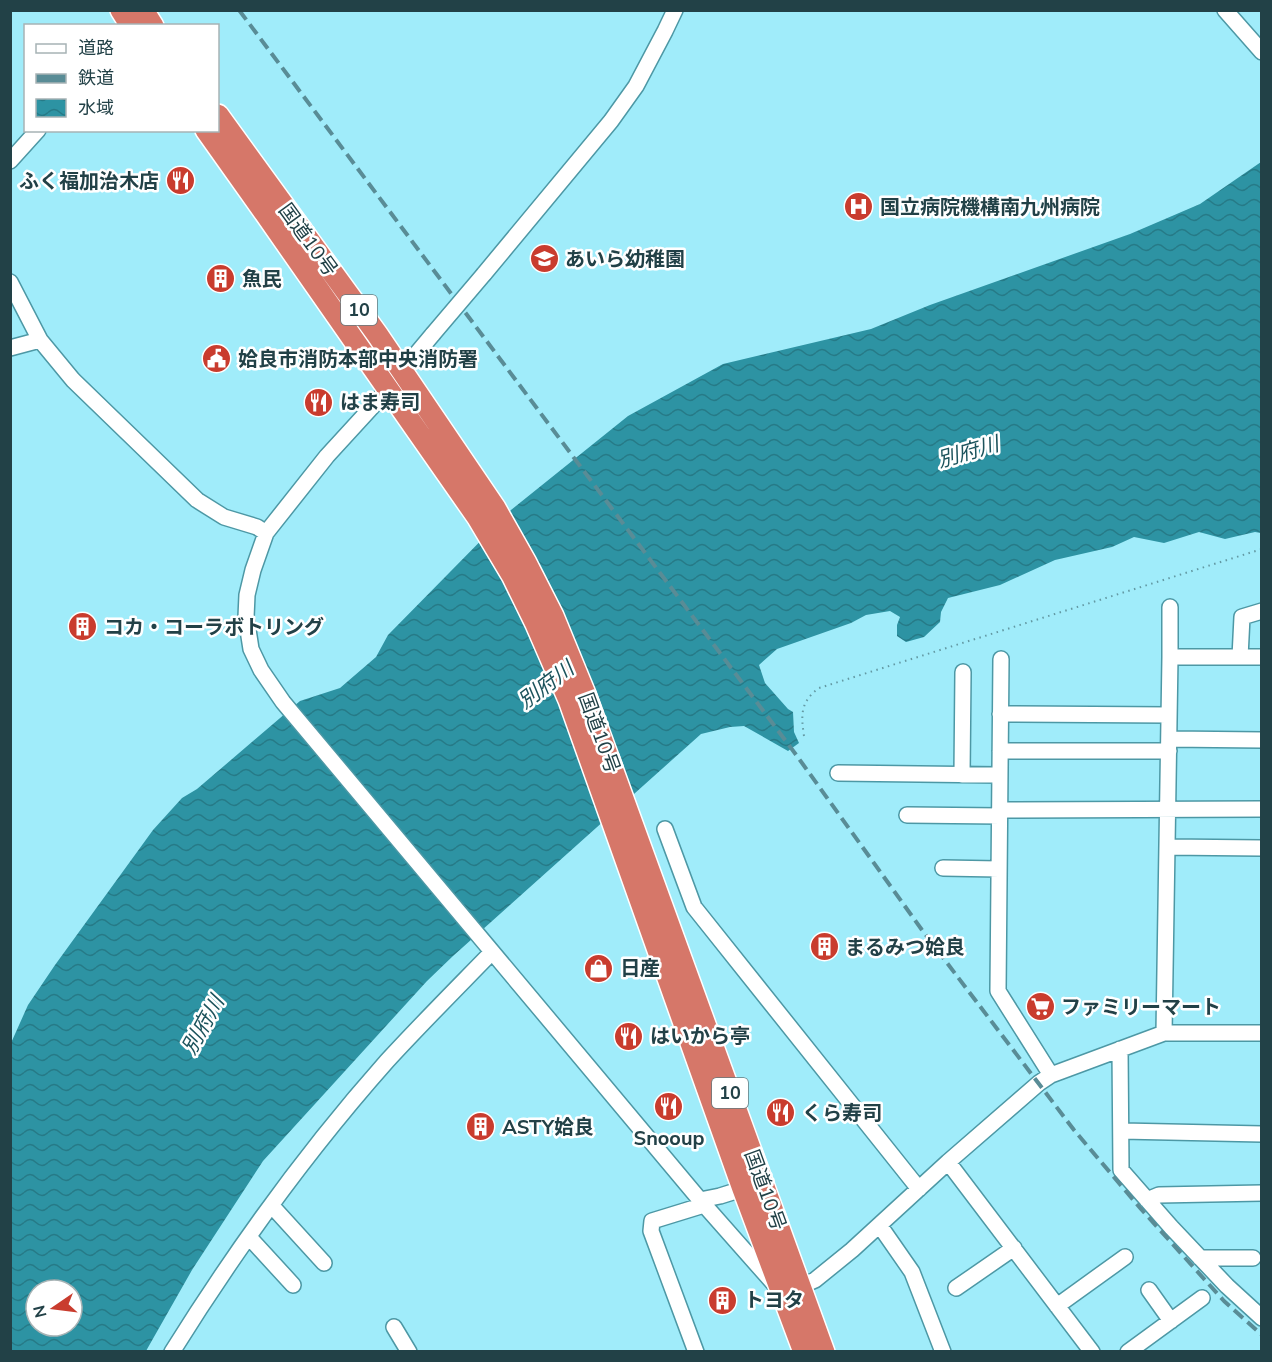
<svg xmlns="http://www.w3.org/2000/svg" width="1272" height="1362" font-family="'Nunito Sans','Noto Sans JP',sans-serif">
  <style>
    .water { fill: url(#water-waves); fill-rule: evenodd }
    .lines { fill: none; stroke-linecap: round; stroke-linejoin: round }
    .minor-casing { stroke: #4d98a5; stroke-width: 18 }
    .highway-casing { stroke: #fff; stroke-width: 24 }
    .path { stroke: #6399a3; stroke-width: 2; stroke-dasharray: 1.5 4.5; stroke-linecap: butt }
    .minor { stroke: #fff; stroke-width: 15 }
    .highway { stroke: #d67769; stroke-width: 21 }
    .rail { stroke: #598c96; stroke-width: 4; stroke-dasharray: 12 6; stroke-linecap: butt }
    .minor-bridge-casing { stroke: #4d98a5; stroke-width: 18; stroke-linecap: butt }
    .minor-bridge { stroke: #fff; stroke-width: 15 }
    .labels { text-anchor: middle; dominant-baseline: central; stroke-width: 5; stroke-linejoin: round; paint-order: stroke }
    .shield { fill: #fff; stroke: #647a7e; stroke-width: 1.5 }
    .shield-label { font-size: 18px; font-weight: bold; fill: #224147 }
    .poi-label { font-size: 20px; font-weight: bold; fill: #224147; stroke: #fff; text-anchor: start }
    .street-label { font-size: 20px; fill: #224147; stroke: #fff }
    .water-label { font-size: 21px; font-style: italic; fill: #1c535c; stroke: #fff }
  </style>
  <defs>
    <pattern id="water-waves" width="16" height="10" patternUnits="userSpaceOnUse" patternTransform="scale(1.5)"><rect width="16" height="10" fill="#2d93a3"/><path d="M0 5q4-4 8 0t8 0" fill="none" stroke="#267a87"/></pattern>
  </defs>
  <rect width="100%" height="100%" fill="#a0ecfa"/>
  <path class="water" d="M1261 162V533L1255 532 1225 539 1199 532 1164 543 1134 537 1112 547 1055 560 1000 585 948 598 941 612 940 622 924 637 906 642 897 636V625L900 617 890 611 866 615 851 623 777 649 759 665 765 683 788 709 793 712 794 732 799 743 788 751 744 726 730 727 701 734 453 956 427 981 263 1161 192 1270 146 1351 11 1352V1043L28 1005 55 965 153 830 182 798 197 789 300 701 340 688 376 657 388 635 511 510 628 416 723 364 871 329 930 305 1130 234 1200 204ZM36 1290H72V1326H36Z"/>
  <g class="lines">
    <defs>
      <path id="minor" d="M1225 10 1262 52
        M10 161 38 130
        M484 274 611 121 636 86 665 31 675 10
        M10 282 40 340 73 380 197 500 224 517 257 527 266 533
        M433 334 371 408 327 456 266 533 253 570 247 595 246 617 251 649 261 670 283 702 700 1200 783 1294 815 1280 852 1250 948 1162 1039 1083 1051 1075 1164 1033H1262
        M10 348 40 340
        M1170 657V607
        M1240 657 1242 617 1262 611
        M1001 659 998 991 1051 1075
        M1000 714 1169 715
        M1169 739 1262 740
        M1000 751H1169
        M838 773 1000 775
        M962 775 963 672
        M1000 810 1262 809
        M907 815 1000 816
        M665 829 694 907 919 1189
        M1167 847 1262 848
        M943 868 999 869
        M1164 1033 1170 657H1262
        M1120 1049 1121 1170 1171 1227 1227 1286 1262 1318
        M1122 1131 1262 1134
        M948 1162 1092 1352
        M700 1200 720 1196 752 1186
        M1147 1200 1159 1195 1262 1193
        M272 1206 324 1263
        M880 1226 912 1272 943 1352
        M249 1237 293 1285
        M1200 1258H1253
        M956 1288 1014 1248
        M1149 1290 1171 1321
        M1057 1306 1125 1257
        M394 1327 409 1352
        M172 1352C235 1251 308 1150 387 1061 421 1024 457 988 492 952
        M696 1352 651 1231 652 1221 704 1205
        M1128 1352 1202 1298"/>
      <path id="highway" d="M121 10 131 26
        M143 10 153 26
        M218 115 377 334 495 508 526 563 553 616 585 694 824 1352
        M206 130 265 213 478 518 512 575 536 624 569 700 743 1189 804 1352"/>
    </defs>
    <use href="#minor" class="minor-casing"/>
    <use href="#highway" class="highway-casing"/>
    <path class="path" d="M804 736C801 715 800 702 819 688L1262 549"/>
    <use href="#minor" class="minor"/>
    <use href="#highway" class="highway"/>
    <path class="rail" d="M239 10 797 756 922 930 1074 1130 1141 1209 1224 1301 1262 1335"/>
    <defs>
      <path id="minor-bridge" d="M433 334 484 274"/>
    </defs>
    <use href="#minor-bridge" class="minor-bridge-casing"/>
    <use href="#minor-bridge" class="minor-bridge"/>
  </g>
  <defs>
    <symbol id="restaurant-disc" viewBox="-11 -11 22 22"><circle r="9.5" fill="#c93c2e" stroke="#fff"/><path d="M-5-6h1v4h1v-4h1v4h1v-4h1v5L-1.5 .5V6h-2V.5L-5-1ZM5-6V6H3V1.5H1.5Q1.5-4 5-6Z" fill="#fff"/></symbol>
    <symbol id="hospital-disc" viewBox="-11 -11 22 22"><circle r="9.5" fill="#c93c2e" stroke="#fff"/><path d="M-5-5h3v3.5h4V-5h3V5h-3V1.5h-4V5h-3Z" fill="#fff"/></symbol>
    <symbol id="school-disc" viewBox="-11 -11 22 22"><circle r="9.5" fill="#c93c2e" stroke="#fff"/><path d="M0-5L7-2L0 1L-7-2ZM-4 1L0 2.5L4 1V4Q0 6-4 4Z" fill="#fff"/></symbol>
    <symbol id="building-disc" viewBox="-11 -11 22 22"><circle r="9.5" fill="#c93c2e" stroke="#fff"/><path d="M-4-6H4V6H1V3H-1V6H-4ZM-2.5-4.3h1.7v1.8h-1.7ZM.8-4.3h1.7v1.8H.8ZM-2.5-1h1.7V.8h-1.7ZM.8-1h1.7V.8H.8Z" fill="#fff"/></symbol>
    <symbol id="civic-disc" viewBox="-11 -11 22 22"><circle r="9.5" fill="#c93c2e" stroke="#fff"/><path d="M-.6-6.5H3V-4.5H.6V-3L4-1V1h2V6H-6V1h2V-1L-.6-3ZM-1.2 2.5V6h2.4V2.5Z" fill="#fff"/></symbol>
    <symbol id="shop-disc" viewBox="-11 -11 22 22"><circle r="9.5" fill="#c93c2e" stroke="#fff"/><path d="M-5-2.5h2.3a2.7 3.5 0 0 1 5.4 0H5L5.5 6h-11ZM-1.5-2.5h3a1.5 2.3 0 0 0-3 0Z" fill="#fff"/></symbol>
    <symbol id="supermarket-disc" viewBox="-11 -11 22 22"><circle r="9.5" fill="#c93c2e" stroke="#fff"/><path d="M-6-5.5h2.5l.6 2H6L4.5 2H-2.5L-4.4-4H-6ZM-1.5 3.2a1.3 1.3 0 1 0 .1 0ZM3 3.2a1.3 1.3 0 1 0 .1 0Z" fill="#fff"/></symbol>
  </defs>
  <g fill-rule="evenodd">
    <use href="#restaurant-disc" x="164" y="164" width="33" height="33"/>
    <use href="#hospital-disc" x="842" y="190" width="33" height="33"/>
    <use href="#school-disc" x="528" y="242" width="33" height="33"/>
    <use href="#building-disc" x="204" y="262" width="33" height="33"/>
    <use href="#civic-disc" x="200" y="342" width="33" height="33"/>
    <use href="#restaurant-disc" x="302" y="386" width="33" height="33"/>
    <use href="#building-disc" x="66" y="610" width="33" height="33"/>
    <use href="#building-disc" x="808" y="930" width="33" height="33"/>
    <use href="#shop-disc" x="582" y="952" width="33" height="33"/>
    <use href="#supermarket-disc" x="1024" y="990" width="33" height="33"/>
    <use href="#restaurant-disc" x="612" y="1020" width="33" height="33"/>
    <use href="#restaurant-disc" x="652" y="1090" width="33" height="33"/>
    <use href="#restaurant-disc" x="764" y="1096" width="33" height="33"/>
    <use href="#building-disc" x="464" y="1110" width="33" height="33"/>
    <use href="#building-disc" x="706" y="1284" width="33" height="33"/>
  </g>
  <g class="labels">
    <g class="shield">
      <rect x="341" y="295" width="36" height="30" rx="4.5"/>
      <rect x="712" y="1078" width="36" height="30" rx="4.5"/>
    </g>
    <g class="shield-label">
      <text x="359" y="310">10</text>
      <text x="730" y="1093">10</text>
    </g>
    <g class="poi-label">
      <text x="159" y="181" text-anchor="end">ふく福加治木店</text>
      <text x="880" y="207">国立病院機構南九州病院</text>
      <text x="565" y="259">あいら幼稚園</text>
      <text x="242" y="279">魚民</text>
      <text x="238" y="359">姶良市消防本部中央消防署</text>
      <text x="340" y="402">はま寿司</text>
      <text x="104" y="627">コカ・コーラボトリング</text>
      <text x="845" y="947">まるみつ姶良</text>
      <text x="620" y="968">日産</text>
      <text x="1061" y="1007">ファミリーマート</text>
      <text x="650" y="1036">はいから亭</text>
      <text x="802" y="1113">くら寿司</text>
      <text x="502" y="1127">ASTY姶良</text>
      <text x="669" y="1138" text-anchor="middle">Snooup</text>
      <text x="744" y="1300">トヨタ</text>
    </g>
    <g class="street-label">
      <text transform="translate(308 240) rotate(54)">国道10号</text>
      <text transform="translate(599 733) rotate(70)">国道10号</text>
      <text transform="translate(765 1190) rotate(70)">国道10号</text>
    </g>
    <g class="water-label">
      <text transform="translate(968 452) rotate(-16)">別府川</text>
      <text transform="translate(546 685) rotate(-37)">別府川</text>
      <text transform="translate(203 1025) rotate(-61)">別府川</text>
    </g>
  </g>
  <rect width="1272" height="1362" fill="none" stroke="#224147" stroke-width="24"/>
  <rect x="24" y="24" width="195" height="108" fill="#ffffff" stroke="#a7b3b5" stroke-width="1.5"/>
  <rect x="36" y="44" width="30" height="9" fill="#ffffff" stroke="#a7b3b5" stroke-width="1.5"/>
  <text x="78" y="54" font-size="18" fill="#224147">道路</text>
  <rect x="36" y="74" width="30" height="9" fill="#598c96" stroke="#a7b3b5" stroke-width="1.5"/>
  <text x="78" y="84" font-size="18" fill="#224147">鉄道</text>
  <rect x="36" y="99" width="30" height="18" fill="url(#water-waves)" stroke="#a7b3b5" stroke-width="1.5"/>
  <text x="78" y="114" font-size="18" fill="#224147">水域</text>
  <g transform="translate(54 1308) rotate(256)"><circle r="28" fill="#ffffff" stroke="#a7b3b5" stroke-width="1.5"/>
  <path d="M0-4.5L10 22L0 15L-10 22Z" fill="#c93c2e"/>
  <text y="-9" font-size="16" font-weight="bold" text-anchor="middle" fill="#224147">N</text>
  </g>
</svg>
